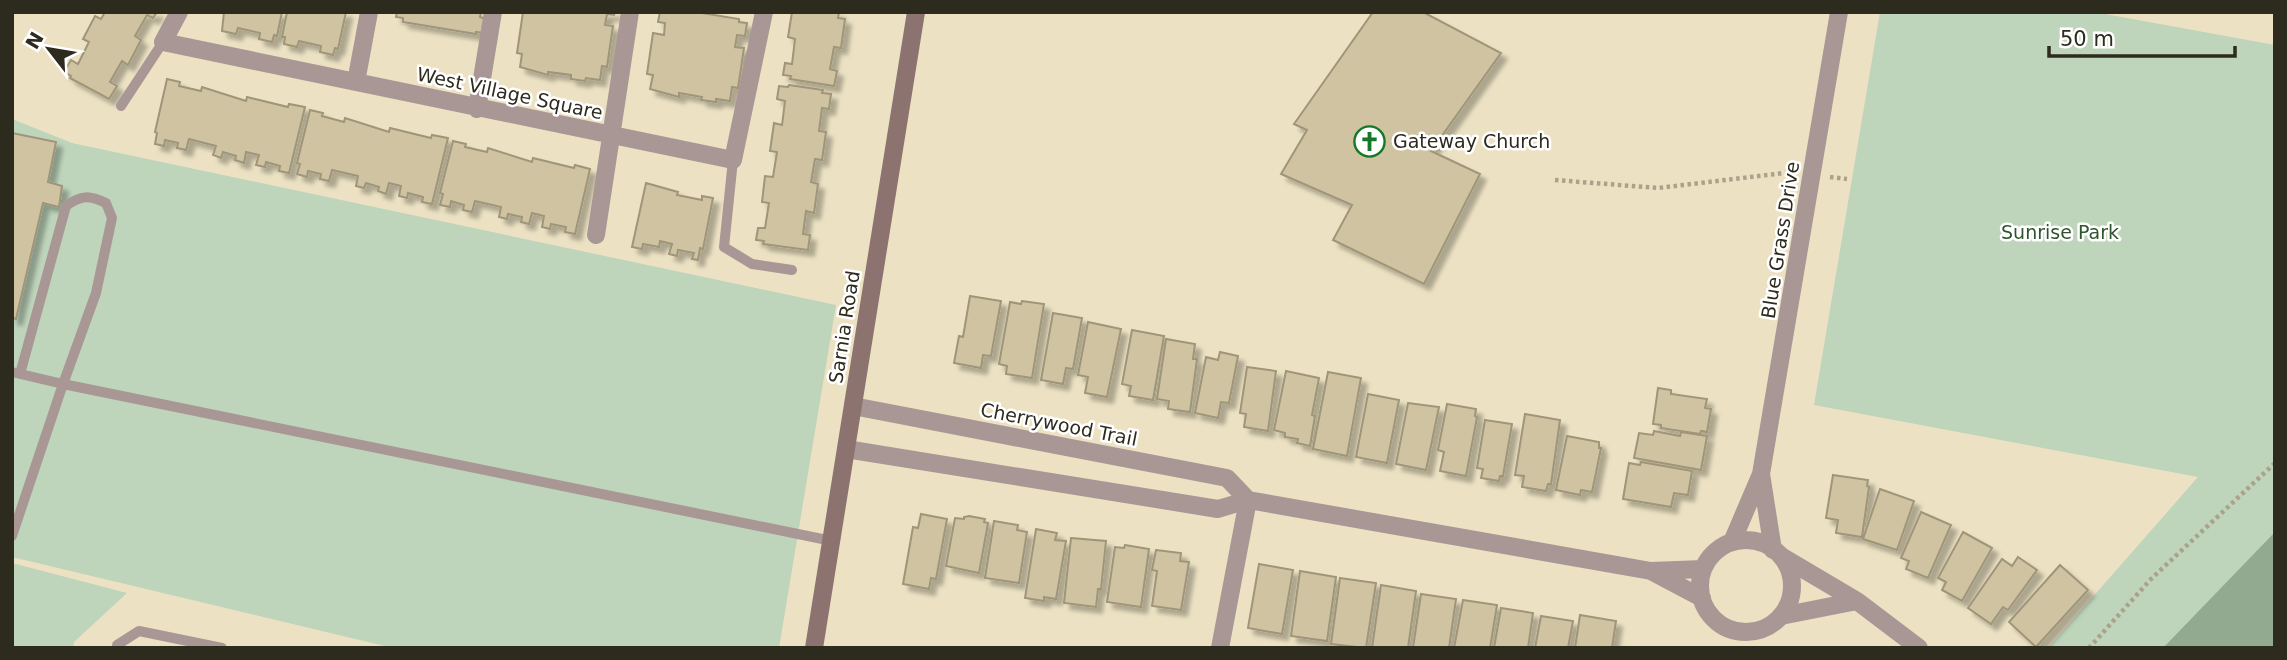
<svg xmlns="http://www.w3.org/2000/svg" width="2287" height="660" font-family="'DejaVu Sans',sans-serif">
  <style>
    .green { fill: #bed4bb }
    .forest { fill: #92aa8f }
    .building { fill: #cfc3a2; stroke: #9f9579; stroke-width: 2; filter: url(#shadow) }
    .lines { fill: none; stroke-linecap: round; stroke-linejoin: round }
    .path { stroke: #aaa28a; stroke-width: 4.5; stroke-dasharray: 3.5 3.5; stroke-linecap: butt }
    .service { stroke: #a99795; stroke-width: 10 }
    .minor { stroke: #a99795; stroke-width: 18 }
    .tertiary { stroke: #a99795; stroke-width: 18 }
    .secondary { stroke: #8c7370; stroke-width: 18 }
    .labels { text-anchor: middle; dominant-baseline: central; stroke-width: 5; stroke-linejoin: round; paint-order: stroke }
    .street-label { font-size: 19px; fill: #2d2a1e; stroke: #fff }
    .poi-label { font-size: 19px; fill: #2d2a1e; stroke: #fff; text-anchor: start }
    .park-label { font-size: 19px; fill: #30542d; stroke: #fff }
  </style>
  <defs>
    <filter id="shadow"><feDropShadow dx="6" dy="6" stdDeviation="2" flood-color="#0004"/></filter>
  </defs>
  <rect width="100%" height="100%" fill="#ece2c3"/>
  <path class="green" d="M1880 12H2094L2275 45V547L2172 648H2048L2198 477 1814 405Z
    M12 119 72 143 836 305 779 648H393L12 557Z
    M12 563 127 593 74 642 73 648H12Z"/>
  <path class="forest" d="M2275 532V648H2163Z"/>
  <path class="building" d="M105 12H157L153 18 147 15 135 36 141 40 128 65 122 61 110 82 117 86 109 99 70 78 71 76 64 72 71 60 78 64 89 42 83 39 95 16 101 19Z
    M224 12H282L277 36 274 35 272 42 259 39 260 33 238 28 236 34 222 31Z
    M287 12H346L338 49 335 48 333 55 320 52 321 46 299 41 297 47 284 44 285 37H282Z
    M397 12H481L480 17 486 19 484 33 476 32V34L403 22V18L396 17Z
    M523 12H615L614 15 607 14 605 25 613 26 607 67 602 66 600 80 586 78 585 81 571 79V75L548 72V75L520 67 522 54 517 53Z
    M660 12H696L739 19V22L747 23 745 36 737 35 735 47 744 48 738 88 732 87 730 101 716 99V102L701 100 702 97 679 93V97L650 89 653 75 647 74 653 33 664 35 665 23 658 22Z
    M792 12H839L838 18 845 19 841 48 834 47 830 69 837 71 834 86 790 79 791 76 783 75 785 63 792 64 795 39 788 37Z
    M1373 12H1423L1501 53 1431 151 1480 174 1424 284 1333 240 1352 205 1281 174 1307 130 1294 124Z
    M167 79 180 82 179 86 201 91 202 87 246 101 247 97 288 107 289 104 305 107 289 173 279 171 280 166 266 162 265 167 256 165 259 155 246 152 244 163 235 160 236 156 223 152 221 158 213 155 216 146 189 139 186 150 177 148 178 143 165 140 164 146 155 144 157 133 155 132Z
    M789 85 823 90 822 93 831 94 829 109 822 108 819 131 826 132 822 160 815 159 811 182 818 184 814 213 806 211 803 234 810 235 808 250 763 244 764 241 756 240 758 228H765L769 203 762 202 765 176 773 177 777 152 770 151 774 123 782 125 785 101 777 99 779 86 788 87Z
    M310 110 323 113 322 116 344 122 345 118 389 132 390 128 431 138 432 135 448 138 432 204 422 202 423 197 408 193 407 198 399 196 401 186 389 183 386 194 378 191 379 187 366 183 364 188 356 186 358 176 332 170 329 181 320 179 321 174 308 171 307 177 297 174 300 164 297 163Z
    M12 133 56 142 48 182 62 186 59 207 43 203 16 319 12 318Z
    M453 141 466 144 465 147 487 152 488 148 532 162 533 158 574 168 575 165 590 169 575 234 565 232 566 227 551 224 550 229 542 227 544 216 532 213 529 224 521 222 522 217 508 214 507 219 499 217 501 207 475 201 472 212 463 210 464 205 451 201 450 207 440 205 443 194 440 193Z
    M646 183 678 192 677 195 702 200V196L713 198 703 249 700 248 698 260 692 259 694 253 678 250 677 256 669 254 672 244 660 241 659 247 643 244 642 249 632 247Z
    M970 296 1001 301 991 356 983 355 981 368 954 363 959 336 963 337Z
    M1022 301 1044 304 1032 378 1006 374 1007 366 999 364 1010 302 1021 304Z
    M1053 313 1082 318 1073 369 1066 368 1063 384 1041 380Z
    M1088 322 1121 329 1107 397 1085 393 1088 377 1078 375Z
    M1132 330 1164 336 1153 400 1129 396 1131 386 1122 384Z
    M1166 339 1195 344 1193 359H1197L1190 412 1168 409 1169 401 1157 399Z
    M1220 352 1238 356 1229 403 1221 402 1218 418 1195 413 1206 357 1218 360Z
    M1247 367 1276 371 1268 431 1244 427 1246 414 1240 413Z
    M1286 371 1319 378 1312 415 1315 416 1310 446 1297 443 1298 439 1285 437V433L1274 430Z
    M1328 372 1361 378 1347 456 1313 449Z
    M1658 388 1671 390V394L1707 399 1705 408 1711 409 1707 432 1701 431 1700 434 1661 428V425L1653 424Z
    M1368 394 1399 400 1387 463 1356 457Z
    M1408 403 1439 407 1426 470 1396 464Z
    M1447 404 1476 409 1475 416 1477 417 1466 476 1440 471 1444 452 1438 450Z
    M1525 414 1560 420 1551 484H1548L1546 491 1522 487 1524 476 1515 475Z
    M1485 420 1512 424 1503 476H1500L1499 481 1481 478 1483 469 1477 468Z
    M1654 431 1680 436 1681 432 1707 436 1701 470 1634 458 1639 433 1653 435Z
    M1567 436 1599 442V448H1601L1592 492 1581 490 1580 495 1556 490Z
    M1641 462 1692 471 1688 495 1674 493 1671 507 1623 499 1629 463 1640 465Z
    M1833 475 1868 480 1867 486 1869 487 1862 537 1836 533 1838 520 1826 518Z
    M1880 489 1914 501 1897 550 1863 539Z
    M1921 512 1951 525 1928 578 1906 569 1909 561 1901 558Z
    M921 514 947 519 936 579 931 578 929 589 903 584 913 527 918 528Z
    M969 516 985 519 984 522 988 523 979 573 946 566 955 518 964 519V517Z
    M994 521 1018 525 1017 530 1027 532 1019 583 985 578Z
    M1036 529 1057 533 1055 540 1066 541 1056 599 1044 597V601L1025 598Z
    M1963 532 1992 548 1962 601 1942 590 1946 582 1938 578Z
    M1071 538 1106 541 1101 589H1098L1096 607 1064 603Z
    M1125 545 1149 549 1141 607 1107 602 1115 547 1124 548Z
    M1156 550 1181 553 1180 561 1189 562 1181 610 1152 606 1157 571 1152 570Z
    M2018 557 2037 570 2008 610 2003 607 1991 624 1968 608 2002 559 2012 566Z
    M1259 564 1293 570 1282 634 1248 628Z
    M2060 565 2088 590 2036 647 2009 622Z
    M1300 571 1336 577 1327 641 1291 636Z
    M1340 578 1376 583 1366 648 1331 644Z
    M1381 585 1416 591 1408 648H1372Z
    M1421 594 1456 599 1449 648H1413Z
    M1463 600 1497 605 1490 648H1454Z
    M1501 608 1533 613 1528 648H1494Z
    M1580 615 1616 621 1612 648H1575Z
    M1541 616 1573 621 1568 648H1535Z"/>
  <g class="lines">
    <path class="path" d="M1830 177 1847 179
      M1555 180 1658 188 1784 173H1794
      M2089 648 2151 579 2275 463"/>
    <path class="service" d="M121 106 163 42
      M733 160 724 247 752 264 792 270
      M12 372 63 384 832 541
      M12 536 63 384 96 293 112 218 106 203C89 195 81 195 66 206L20 374
      M117 648V645L139 631 222 648"/>
    <path class="minor" d="M179 12 163 42 733 160 764 12
      M356 82 369 12
      M477 109 493 12
      M596 235 630 12
      M1781 556 1857 601 1919 648
      M1781 616 1857 601
      M1220 648 1248 500"/>
    <path class="tertiary" d="M853 406 1227 478 1248 500
      M846 449 1218 509 1248 500 1651 571 1703 569
      M1761 474 1773 550
      M1700 586a46 46 0 1 1 92 0a46 46 0 1 1-92 0Z
      M1732 542 1761 474 1839 12
      M1651 571 1702 598"/>
    <path class="secondary" d="M814 648 916 12"/>
  </g>
  <defs>
    <symbol id="church-ring" viewBox="-11 -11 22 22"><circle r="9.5" fill="#fff" stroke="#167728" stroke-width="1.5"/><path d="M-1.2-6h2.4v3.5h3.3v2.4h-3.3V6h-2.4V-.1h-3.3v-2.4h3.3Z" fill="#167728"/></symbol>
  </defs>
  <g fill-rule="evenodd">
    <use href="#church-ring" x="1352" y="124" width="35" height="35"/>
  </g>
  <g class="labels">
    <g class="street-label">
      <text transform="translate(510 93) rotate(12)">West Village Square</text>
      <text transform="translate(1780 240) rotate(-81)">Blue Grass Drive</text>
      <text transform="translate(844 327) rotate(-81)">Sarnia Road</text>
      <text transform="translate(1059 424) rotate(11)">Cherrywood Trail</text>
    </g>
    <g class="poi-label">
      <text x="1393" y="141">Gateway Church</text>
    </g>
    <g class="park-label">
      <text x="2060" y="232">Sunrise Park</text>
    </g>
  </g>
  <rect width="2287" height="660" fill="none" stroke="#2d2a1e" stroke-width="28"/>
  <g transform="translate(49 49) rotate(301)" stroke="#ffffff" stroke-width="5" paint-order="stroke">
  <path d="M0-5L12 26L0 18L-12 26Z" fill="#2d2a1e"/>
  <text y="-10" font-size="19" font-weight="bold" text-anchor="middle" fill="#2d2a1e">N</text>
  </g>
  <path d="M2049 46v10h186v-10" fill="none" stroke="#2d2a1e" stroke-width="3.5"/>
  <text x="2060" y="46" font-size="21" fill="#2d2a1e" stroke="#ffffff" stroke-width="5" paint-order="stroke">50 m</text>
</svg>
